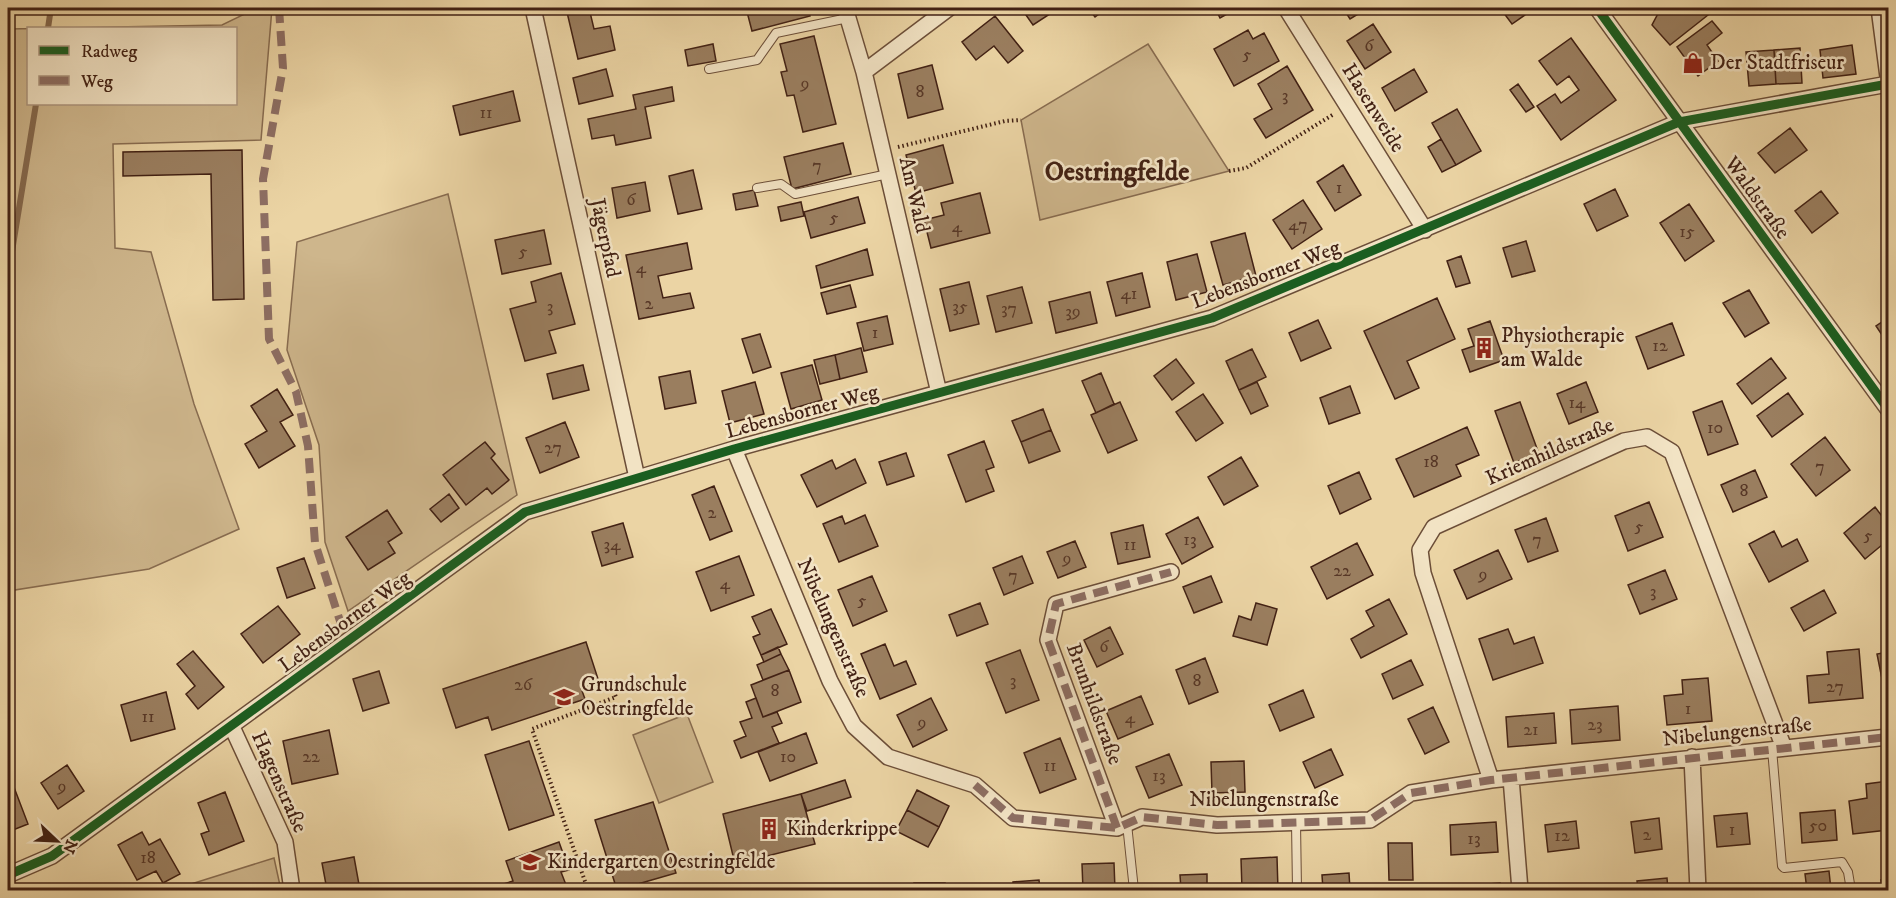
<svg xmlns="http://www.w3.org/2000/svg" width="1896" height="898" font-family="'IM FELL DW Pica',serif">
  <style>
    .green { fill: #ceb68c; stroke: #886c50; stroke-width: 1.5; fill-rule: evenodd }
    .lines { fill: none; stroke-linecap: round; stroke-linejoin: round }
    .stream { stroke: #85684d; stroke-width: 6 }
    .building { fill: #9a7e5f; stroke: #422114; stroke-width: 1.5 }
    .lane-casing { stroke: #6c4e38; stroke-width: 10 }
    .street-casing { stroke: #6c4e38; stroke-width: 18 }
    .path { stroke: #422114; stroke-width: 4; stroke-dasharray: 1.5 3; stroke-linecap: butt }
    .lane { stroke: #f2e3c4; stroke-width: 8 }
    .street { stroke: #f2e3c4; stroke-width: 15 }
    .quiet { stroke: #8d6e63; stroke-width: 8; stroke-dasharray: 15 8; stroke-linecap: butt }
    .cycleway-casing { stroke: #f2e3c4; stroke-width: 13 }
    .cycleway { stroke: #1b5e20; stroke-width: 9 }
    .labels { text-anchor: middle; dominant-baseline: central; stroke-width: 5; stroke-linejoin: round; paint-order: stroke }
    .number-label { font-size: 18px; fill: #583827 }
    .poi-label { font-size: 21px; fill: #422114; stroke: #f2e3c4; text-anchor: start }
    .street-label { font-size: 21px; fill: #422114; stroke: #f2e3c4 }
    .district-label { font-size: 27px; font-weight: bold; fill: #422114; stroke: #f2e3c4 }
  </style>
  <rect width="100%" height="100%" fill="#ebd4a4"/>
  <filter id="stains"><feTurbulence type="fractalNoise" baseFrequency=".00333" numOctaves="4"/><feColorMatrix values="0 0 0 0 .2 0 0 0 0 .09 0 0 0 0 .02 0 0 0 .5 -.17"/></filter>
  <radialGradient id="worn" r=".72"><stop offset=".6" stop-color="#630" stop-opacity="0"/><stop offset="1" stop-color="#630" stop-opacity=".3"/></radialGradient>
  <path class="green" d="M257 8H272L261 140 113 144 115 248 151 252 194 404 239 529 149 569 8 591V29L222 25ZM28 28H236V104H28Z
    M1148 44 1229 171 1040 220 1021 120Z
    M448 194 517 495 348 611 325 542 319 445 287 350 297 242Z
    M687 714 713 782 659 803 633 735Z
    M274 858 281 890H175V889Z"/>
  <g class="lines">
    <path class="stream" d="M48 28 51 8
      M8 276 36 104"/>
  </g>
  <path class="building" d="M566 8H589L594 29 610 26 615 50 578 59Z
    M746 8H808L810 16 752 31Z
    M1021 8H1059L1033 25Z
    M1088 8H1107L1095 17Z
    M1215 8H1238L1220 18Z
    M1343 8H1368L1350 19Z
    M1500 8H1535L1512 24Z
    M1661 8H1701L1708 15 1670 45 1652 25Z
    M995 16 1023 51 1008 63 994 46 976 60 962 42Z
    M1712 21 1722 33 1707 45 1718 61 1698 76 1677 47Z
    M1373 24 1391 52 1365 69 1347 41Z
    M1248 30 1253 39 1264 33 1279 61 1234 86 1214 49Z
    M814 36 836 124 803 132 794 95 787 96 781 72 787 71 780 44Z
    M1571 38 1616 100 1561 140 1537 106 1555 94 1561 103 1579 90 1569 76 1557 85 1539 61Z
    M713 44 716 61 688 66 685 50Z
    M1852 45 1856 74 1823 78 1820 50Z
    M1800 48 1802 83 1776 84 1774 50Z
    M1774 50 1776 84 1749 86 1746 52Z
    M932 65 943 109 908 118 898 74Z
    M1287 66 1313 110 1266 138 1254 119 1272 109 1258 84Z
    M606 69 613 96 579 104 573 78Z
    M1414 69 1427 92 1395 111 1382 88Z
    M1518 84 1534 107 1526 112 1510 90Z
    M672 87 674 101 645 107 651 138 616 145 614 135 592 139 588 119 636 109 633 95Z
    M513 91 520 121 460 135 453 106Z
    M1457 109 1481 151 1456 165 1432 123Z
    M1790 128 1807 150 1775 173 1758 153Z
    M1441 139 1456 165 1442 172 1428 147Z
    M843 143 851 174 792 189 784 157Z
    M943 145 953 183 916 193 906 155Z
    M242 150 244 299 213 300 211 174 123 176V152Z
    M1343 165 1361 195 1335 211 1317 182Z
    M693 170 702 209 678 214 669 176Z
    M645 182 650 211 617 218 612 188Z
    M1615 189 1628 216 1597 231 1584 204Z
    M754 190 758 206 736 210 733 194Z
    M1821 191 1838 213 1812 233 1795 211Z
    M980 193 990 233 931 248 924 220 944 215 941 203Z
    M858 197 865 223 811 238 804 212Z
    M1303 200 1322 229 1292 249 1273 220Z
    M801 202 804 216 781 221 778 207Z
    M1689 204 1714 241 1685 261 1660 223Z
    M544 230 551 264 502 274 495 240Z
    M1245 233 1256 276 1223 285 1211 242Z
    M1526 241 1535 271 1512 277 1503 248Z
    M687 243 692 269 658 276 663 298 690 293 694 308 639 319 626 255Z
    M867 249 873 275 821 288 816 266Z
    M1197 254 1207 292 1176 300 1167 262Z
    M1461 256 1470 283 1456 287 1447 261Z
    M561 273 575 324 549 331 556 353 525 361 510 309 536 302 531 282Z
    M1142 273 1150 307 1116 316 1107 282Z
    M969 282 979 324 950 331 940 289Z
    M850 285 856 307 827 314 821 293Z
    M1022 287 1032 323 996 332 987 296Z
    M1749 290 1769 323 1745 337 1723 303Z
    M1090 292 1097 323 1056 333 1049 302Z
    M1437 298 1455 339 1407 361 1419 388 1395 399 1364 331Z
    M887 316 893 344 864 351 857 323Z
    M1888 318V344L1876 326Z
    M1318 320 1331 348 1301 361 1289 333Z
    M1490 321 1504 360 1470 372 1462 350 1474 346 1468 329Z
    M1672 323 1684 355 1648 369 1636 337Z
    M760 334 771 367 753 373 742 339Z
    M861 348 867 372 840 379 835 355Z
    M1252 349 1266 377 1239 390 1226 361Z
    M835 355 840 379 820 384 814 360Z
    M1771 358 1786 378 1752 404 1737 384Z
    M1176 359 1194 383 1172 400 1154 376Z
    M583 365 589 390 553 399 547 374Z
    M812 365 822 400 791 409 781 373Z
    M690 371 696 403 665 409 659 377Z
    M1101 373 1114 404 1096 413 1082 381Z
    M755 382 764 414 730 423 722 391Z
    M1257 382 1268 406 1251 414 1239 390Z
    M1586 382 1598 412 1569 424 1557 394Z
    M1350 386 1360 413 1329 424 1320 398Z
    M277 389 293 415 280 422 295 446 259 468 245 444 267 431 251 406Z
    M1788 393 1803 414 1772 437 1757 416Z
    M1203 394 1223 423 1196 441 1176 412Z
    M1722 401 1738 444 1708 455 1693 412Z
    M1120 402 1137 440 1108 453 1091 415Z
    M1520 402 1539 454 1514 463 1495 411Z
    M1043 409 1051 430 1021 442 1012 421Z
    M565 422 579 457 540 473 526 438Z
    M1467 427 1479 455 1456 465 1461 476 1414 497 1396 459Z
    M1051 430 1060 451 1029 463 1021 442Z
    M1825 437 1850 470 1816 496 1791 464Z
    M984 441 994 467 986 470 994 491 966 502 948 455Z
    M485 442 495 454 491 458 509 480 492 494 487 488 466 505 443 475Z
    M906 453 914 476 887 485 879 462Z
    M1241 457 1258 486 1224 505 1208 477Z
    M855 459 866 483 817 507 801 475 832 460 836 469Z
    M1755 470 1767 497 1733 512 1721 485Z
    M1359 472 1371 499 1340 514 1328 486Z
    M714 486 732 531 710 540 692 495Z
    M449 494 459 508 441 522 430 509Z
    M1649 502 1663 537 1628 551 1615 516Z
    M1875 507 1888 524V540L1865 559 1844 533Z
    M387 510 402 533 388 542 395 553 368 570 346 537Z
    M865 515 878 546 839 562 823 524 842 516 845 524Z
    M1198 517 1213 547 1182 564 1166 534Z
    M1546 518 1558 551 1528 562 1515 530Z
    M623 523 633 557 602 566 592 532Z
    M1143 525 1150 557 1118 564 1111 533Z
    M1774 531 1782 547 1797 539 1808 561 1769 582 1749 544Z
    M1075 541 1086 567 1058 578 1047 552Z
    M1357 543 1373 575 1327 599 1311 567Z
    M1498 550 1512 579 1467 599 1454 570Z
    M739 556 754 595 711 611 696 572Z
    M1022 556 1033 583 1004 595 993 568Z
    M304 558 315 588 287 598 277 568Z
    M1665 570 1677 599 1640 614 1628 585Z
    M872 576 887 611 853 626 838 590Z
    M1211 576 1222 602 1194 613 1183 587Z
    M1824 590 1836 613 1804 631 1791 608Z
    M1389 599 1407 634 1361 658 1351 639 1374 626 1366 611Z
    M980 603 988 624 957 636 949 615Z
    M1256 603 1277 609 1267 645 1233 636 1239 616 1251 620Z
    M278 606 300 634 263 663 241 634Z
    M771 609 787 644 761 655 753 637 760 634 752 617Z
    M1110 627 1123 654 1097 667 1084 640Z
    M1508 629 1514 644 1534 637 1543 663 1493 680 1479 639Z
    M586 642 599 682 581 688 585 699 492 730 488 717 456 728 443 689Z
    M885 644 894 666 906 661 916 684 880 699 861 654Z
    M778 647 781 654 764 662 761 655Z
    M1859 649 1863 698 1809 703 1807 676 1829 674 1827 652Z
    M1020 650 1039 700 1006 713 986 663Z
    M193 651 224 687 198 709 186 694 195 686 177 664Z
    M1888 652V693L1885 694 1877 654Z
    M781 654 789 670 763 680 757 665Z
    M1205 658 1218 692 1189 704 1176 670Z
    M1411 660 1423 685 1393 699 1382 674Z
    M789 670 801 702 763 717 751 685Z
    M379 671 389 703 363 711 353 679Z
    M1708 678 1712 721 1667 725 1664 696 1683 694 1682 680Z
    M1303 690 1314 717 1280 731 1269 705Z
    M166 692 175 729 131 741 121 705Z
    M1141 696 1153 724 1118 739 1106 711Z
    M756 698 763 717 777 712 782 723 772 727 779 743 741 758 734 741 746 736 740 722 752 718 746 702Z
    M931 698 947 730 913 747 897 715Z
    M1618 706 1620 740 1572 744 1570 710Z
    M1433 707 1449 742 1425 754 1408 719Z
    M1554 713 1556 743 1508 747 1506 717Z
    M329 730 338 774 292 784 283 741Z
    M806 733 817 763 770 781 758 752Z
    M1060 738 1076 779 1040 793 1024 753Z
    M529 741 554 815 509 830 485 755Z
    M1331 749 1343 775 1315 788 1303 762Z
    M1169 754 1182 785 1149 798 1136 767Z
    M1244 761 1245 792 1212 793 1211 762Z
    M67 765 84 791 58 809 41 783Z
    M845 780 851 797 807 811 801 794Z
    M1888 781V830L1853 834 1849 801 1867 798 1866 784Z
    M12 782 28 824 8 832V784Z
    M917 790 949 806 939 827 907 810Z
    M225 792 244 841 209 855 201 834 209 831 198 803Z
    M801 794 815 844 735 864 723 814Z
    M653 802 676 873 617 890 595 820Z
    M907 810 939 827 928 847 896 831Z
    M1835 810 1837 840 1802 843 1800 813Z
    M1747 813 1750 844 1717 847 1714 816Z
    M1659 818 1662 849 1635 853 1631 822Z
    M1576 821 1579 848 1548 852 1545 825Z
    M1496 822 1498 852 1451 855 1450 825Z
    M142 832 149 845 160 839 180 874 163 883 156 871 137 880 118 845Z
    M559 842 569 870 561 872 568 890H502L500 885 513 881 506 861Z
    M1388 843H1412L1413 880H1389Z
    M354 857 360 890H327L322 863Z
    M1277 857 1278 890H1242L1241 859Z
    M1114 863 1115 890H1083L1082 864Z
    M1829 871 1831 890H1807L1805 874Z
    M1349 873 1350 890H1323L1322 875Z
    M1207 874V890H1181L1180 875Z
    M1667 878 1668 890H1638L1637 881Z
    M1888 879V890H1883L1881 880Z
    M1039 880 1040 890H1013V882Z
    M914 883H945V890H914Z
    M1500 883 1501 890H1476V885Z
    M1746 885V890H1712V888Z"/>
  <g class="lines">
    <defs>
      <path id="lane" d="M709 69 757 60 776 33 848 18
        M757 188 781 184 795 194 888 174
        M1772 749 1782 866 1784 868 1842 862 1848 872 1851 890
        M1296 822 1297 890
        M1127 824 1134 890"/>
      <path id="street" d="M533 8 637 478
        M845 8 864 72 939 393
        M1286 8 1425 230
        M1597 8 1888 409
        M1879 8 1888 77
        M864 72 949 8
        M734 449 830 681 854 726 888 757 975 785 1013 818 1117 828 1142 817 1217 825 1370 820 1411 793 1491 780 1888 737
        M232 727 285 842 292 890
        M1692 757 1698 890
        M1511 778 1520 890
        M1491 780 1423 573 1420 550 1434 527 1624 441 1647 437 1672 452 1784 748
        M1117 828 1048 640 1056 604 1171 572
        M8 875 52 856 525 512 734 449 1212 318 1679 122 1888 84"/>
    </defs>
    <use href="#lane" class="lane-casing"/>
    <use href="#street" class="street-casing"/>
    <path class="path" d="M898 147 1005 121 1021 120
      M1229 171 1246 168 1334 114
      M588 890 532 729 616 697 610 682"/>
    <use href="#lane" class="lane"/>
    <use href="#street" class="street"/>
    <path class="quiet" d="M279 8 283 68 263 179 269 339 296 392 308 446 315 543 347 643
      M975 785 1013 818 1117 828 1142 817 1217 825 1370 820 1411 793 1491 780 1888 737
      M1117 828 1048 640 1056 604 1171 572"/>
    <defs>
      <path id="cycleway" d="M1597 8 1888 409
        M8 875 52 856 525 512 734 449 1212 318 1679 122 1888 84"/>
    </defs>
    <use href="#cycleway" class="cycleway-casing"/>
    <use href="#cycleway" class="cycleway"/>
  </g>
  <defs>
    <symbol id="shop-bare" viewBox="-9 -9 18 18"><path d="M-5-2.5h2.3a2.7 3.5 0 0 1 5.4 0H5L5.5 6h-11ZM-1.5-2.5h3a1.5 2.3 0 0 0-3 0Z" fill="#8f2418" stroke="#f2e3c4" stroke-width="2.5" paint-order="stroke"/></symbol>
    <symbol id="building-bare" viewBox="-9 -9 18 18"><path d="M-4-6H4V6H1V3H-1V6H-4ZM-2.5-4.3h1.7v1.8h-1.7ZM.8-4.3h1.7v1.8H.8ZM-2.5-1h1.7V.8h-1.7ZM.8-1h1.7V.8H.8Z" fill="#8f2418" stroke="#f2e3c4" stroke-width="2.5" paint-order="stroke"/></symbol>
    <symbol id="school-bare" viewBox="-9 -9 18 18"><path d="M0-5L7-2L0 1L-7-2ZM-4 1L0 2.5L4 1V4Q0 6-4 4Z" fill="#8f2418" stroke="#f2e3c4" stroke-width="2.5" paint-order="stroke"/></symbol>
  </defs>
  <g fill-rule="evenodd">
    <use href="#shop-bare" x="1678" y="48" width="30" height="30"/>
    <use href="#building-bare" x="1469" y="333" width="30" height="30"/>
    <use href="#school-bare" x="549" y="682" width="30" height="30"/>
    <use href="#building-bare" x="754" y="814" width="30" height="30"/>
    <use href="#school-bare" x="515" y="847" width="30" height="30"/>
  </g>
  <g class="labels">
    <g class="number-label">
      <text x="1369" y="46">6</text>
      <text x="1247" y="55">5</text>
      <text x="805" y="84">9</text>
      <text x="920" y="92">8</text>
      <text x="1285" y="96">3</text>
      <text x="486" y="113">11</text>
      <text x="817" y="166">7</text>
      <text x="1339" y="188">1</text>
      <text x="631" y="200">6</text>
      <text x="834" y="218">5</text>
      <text x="1298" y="225">47</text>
      <text x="957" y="227">4</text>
      <text x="1687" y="232">15</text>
      <text x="523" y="252">5</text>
      <text x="641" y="268">4</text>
      <text x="1129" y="294">41</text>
      <text x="649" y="304">2</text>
      <text x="550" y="307">3</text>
      <text x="960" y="307">35</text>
      <text x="1009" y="309">37</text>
      <text x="1073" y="312">39</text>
      <text x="875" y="333">1</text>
      <text x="1660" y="346">12</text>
      <text x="1577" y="403">14</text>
      <text x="1715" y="428">10</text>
      <text x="553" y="448">27</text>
      <text x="1431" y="462">18</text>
      <text x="1820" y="467">7</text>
      <text x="1744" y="491">8</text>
      <text x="712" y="513">2</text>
      <text x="1639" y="527">5</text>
      <text x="1868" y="536">5</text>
      <text x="1190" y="540">13</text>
      <text x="1537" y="540">7</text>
      <text x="612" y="545">34</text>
      <text x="1130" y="545">11</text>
      <text x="1067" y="559">9</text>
      <text x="1342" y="571">22</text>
      <text x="1483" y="575">9</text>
      <text x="1013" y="576">7</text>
      <text x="725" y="584">4</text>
      <text x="1653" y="592">3</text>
      <text x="862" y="601">5</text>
      <text x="1104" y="647">6</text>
      <text x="1013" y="681">3</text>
      <text x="1197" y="681">8</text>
      <text x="523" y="685">26</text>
      <text x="1835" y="687">27</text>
      <text x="775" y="691">8</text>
      <text x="1688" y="709">1</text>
      <text x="148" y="717">11</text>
      <text x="1130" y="718">4</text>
      <text x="922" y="723">9</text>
      <text x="1595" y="725">23</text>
      <text x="1531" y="730">21</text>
      <text x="311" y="757">22</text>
      <text x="788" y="757">10</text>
      <text x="1050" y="766">11</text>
      <text x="1159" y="776">13</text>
      <text x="62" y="787">9</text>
      <text x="1818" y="826">50</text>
      <text x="1732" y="830">1</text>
      <text x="1647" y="835">2</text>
      <text x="1562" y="836">12</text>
      <text x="1474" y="839">13</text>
      <text x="148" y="858">18</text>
    </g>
    <g class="poi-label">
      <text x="1710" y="63">Der Stadtfriseur</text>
      <text x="1501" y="336">Physiotherapie<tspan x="1501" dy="24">am Walde</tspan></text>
      <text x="581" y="685">Grundschule<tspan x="581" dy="24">Oestringfelde</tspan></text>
      <text x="786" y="829">Kinderkrippe</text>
      <text x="547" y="862">Kindergarten Oestringfelde</text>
    </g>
    <g class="street-label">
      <text transform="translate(1373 108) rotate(58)">Hasenweide</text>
      <text transform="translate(914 195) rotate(77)">Am Wald</text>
      <text transform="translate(1757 198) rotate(54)">Waldstraße</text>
      <text transform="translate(605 238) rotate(78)">Jägerpfad</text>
      <text transform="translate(1266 275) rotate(-21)">Lebensborner Weg</text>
      <text transform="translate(802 412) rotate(-15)">Lebensborner Weg</text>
      <text transform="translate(1550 452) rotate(-24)">Kriemhildstraße</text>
      <text transform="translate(345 622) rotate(-36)">Lebensborner Weg</text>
      <text transform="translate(833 628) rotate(66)">Nibelungenstraße</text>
      <text transform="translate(1094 704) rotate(70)">Brunhildstraße</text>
      <text transform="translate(1737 732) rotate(-6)">Nibelungenstraße</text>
      <text transform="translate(279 782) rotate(66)">Hagenstraße</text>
      <text x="1264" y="800">Nibelungenstraße</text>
    </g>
    <g class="district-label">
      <text x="1117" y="172">Oestringfelde</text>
    </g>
  </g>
  <rect width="1896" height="898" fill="none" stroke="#ebd4a4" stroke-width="30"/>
  <rect x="9" y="9" width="1878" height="880" fill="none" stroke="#422114" stroke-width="3"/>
  <rect x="15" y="15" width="1866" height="868" fill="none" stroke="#422114" stroke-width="1.5"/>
  <rect x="27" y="27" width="210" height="78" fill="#f2e3c4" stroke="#ac957e" stroke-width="1.5"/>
  <rect x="39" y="46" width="30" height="9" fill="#1b5e20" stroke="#ac957e" stroke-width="1.5"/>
  <text x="81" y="57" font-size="18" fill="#422114">Radweg</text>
  <rect x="39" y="76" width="30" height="9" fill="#8d6e63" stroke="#ac957e" stroke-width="1.5"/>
  <text x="81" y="87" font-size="18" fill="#422114">Weg</text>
  <g transform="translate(57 841) rotate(113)" stroke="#f2e3c4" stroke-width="4.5" paint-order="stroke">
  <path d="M0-4.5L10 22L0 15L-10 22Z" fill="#422114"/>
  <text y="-9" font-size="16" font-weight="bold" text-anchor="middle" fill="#422114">N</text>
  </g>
  <rect width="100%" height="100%" filter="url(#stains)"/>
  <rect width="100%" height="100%" fill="url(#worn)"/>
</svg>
